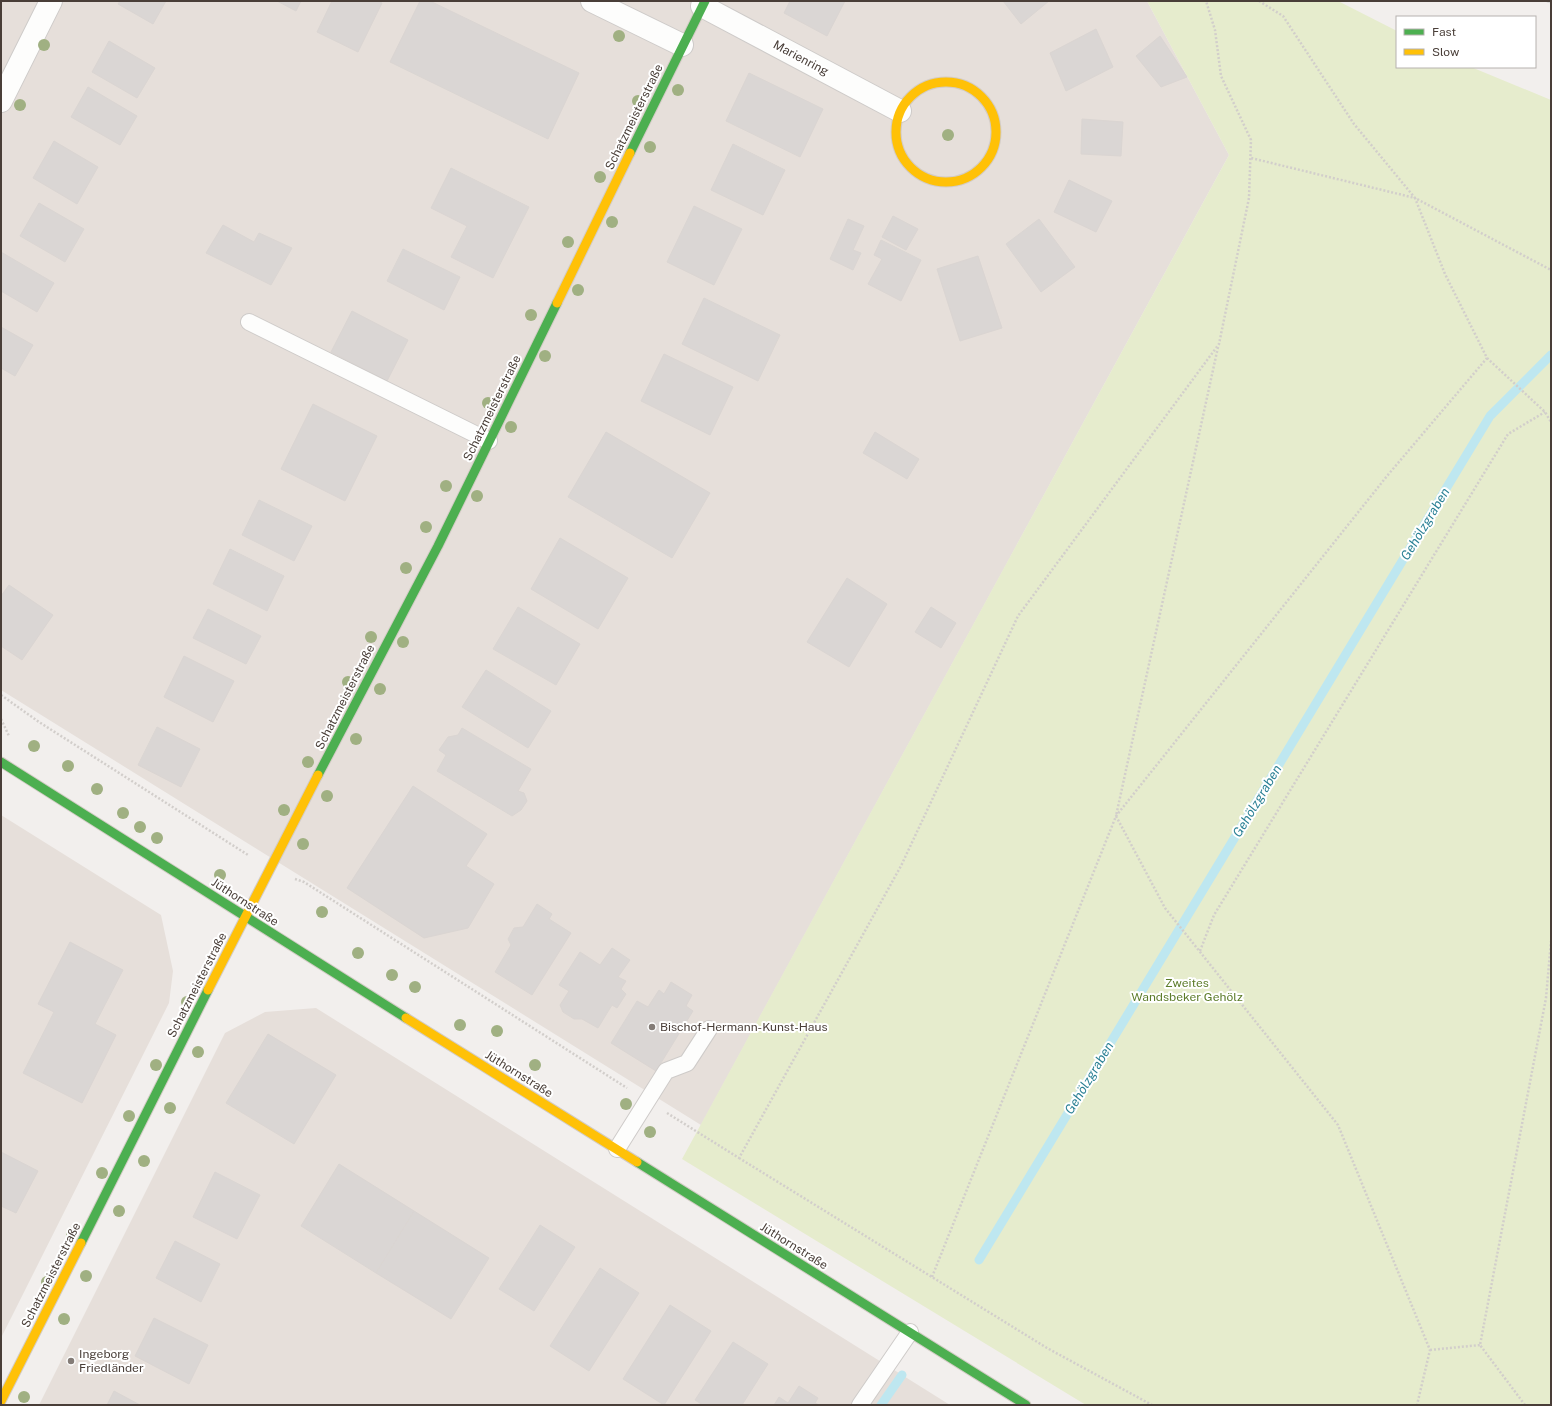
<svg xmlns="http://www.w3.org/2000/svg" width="1552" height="1406" font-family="'Public Sans',sans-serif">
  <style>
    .residential { fill: #e6dfda }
    .green { fill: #e6eccd }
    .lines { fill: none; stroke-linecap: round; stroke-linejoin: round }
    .stream { stroke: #bee7f0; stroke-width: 9 }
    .building { fill: #dad6d4; stroke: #dad5d2 }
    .lane-casing { stroke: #cecbc9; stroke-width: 18 }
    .street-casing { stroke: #cecbc9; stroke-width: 24 }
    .fast-casing { stroke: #d3ccc5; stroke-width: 11 }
    .slow-casing { stroke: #d3ccc5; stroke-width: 11 }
    .path { stroke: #d2cecb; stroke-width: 2.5; stroke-dasharray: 2 2; stroke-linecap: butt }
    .lane { stroke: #fdfdfc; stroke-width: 16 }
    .street { stroke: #fdfdfc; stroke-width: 22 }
    .fast { stroke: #4caf50; stroke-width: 9 }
    .slow { stroke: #ffc107; stroke-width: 9 }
    .rail { stroke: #dadad9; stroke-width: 3; stroke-dasharray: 5 5; stroke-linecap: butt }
    .tree { fill: #a0b082 }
    .poi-dot { fill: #847c77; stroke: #fff; stroke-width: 1.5 }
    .labels { text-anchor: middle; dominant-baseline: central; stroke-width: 4; stroke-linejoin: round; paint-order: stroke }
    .street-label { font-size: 12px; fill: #493e38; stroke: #fff }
    .park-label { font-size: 12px; fill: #5c7c2a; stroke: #fff }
    .poi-label { font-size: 12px; fill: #493e38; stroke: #fff; text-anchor: start }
    .water-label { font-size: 13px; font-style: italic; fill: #2a8095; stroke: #fff }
  </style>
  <rect width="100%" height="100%" fill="#f2efed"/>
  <path class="residential" d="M1 1H1147L1229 155 701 1125 1 690Z
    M1 815 161 915 173 971 169 1003 1 1338Z
    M316 1008 950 1405H39L225 1033 265 1012Z"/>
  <path class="green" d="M1147 1H1338L1397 31V67H1471L1551 100V1405H1086L682 1159 1229 155Z"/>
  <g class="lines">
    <path class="stream" d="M979 1260 1490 416 1551 355
      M881 1405 902 1375"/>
  </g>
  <path class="building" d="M120 1H166L153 24 118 4Z
    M277 1H301L296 11Z
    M332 1H378L382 3 358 52 317 32Z
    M420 1H430L579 73 548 139 390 62Z
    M790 1H845L827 36 784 13Z
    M1003 1H1049L1021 24Z
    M1096 29 1113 67 1066 91 1050 53Z
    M1160 36 1187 77 1161 87 1136 56Z
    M109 41 155 68 137 98 92 72Z
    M749 73 823 109 800 157 726 121Z
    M88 87 137 116 120 145 71 117Z
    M1082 119 1123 122 1121 156 1081 154Z
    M54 141 98 167 77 204 33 178Z
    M733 144 785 170 763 215 711 190Z
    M451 168 529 207 493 278 451 257 467 226 431 208Z
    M1069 180 1112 201 1096 232 1054 212Z
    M39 203 84 229 65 262 20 236Z
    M694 206 742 229 714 285 667 262Z
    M893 216 918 229 906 250 882 237Z
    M848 219 864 226 853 250 861 253 853 270 830 259Z
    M1039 219 1075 267 1041 292 1006 244Z
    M223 225 254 242 259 233 292 248 271 285 206 253Z
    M881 240 921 260 901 301 868 284 882 259 874 255Z
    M403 249 460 277 444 310 387 281Z
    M1 252 54 283 37 312 1 291Z
    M978 256 1002 328 960 341 937 269Z
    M704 298 780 335 758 381 682 344Z
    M352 311 408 340 387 381 331 352Z
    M1 327 33 345 15 376 1 368Z
    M664 354 733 387 710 435 641 401Z
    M313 404 377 436 345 501 281 469Z
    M606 432 710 493 672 558 568 497Z
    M875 432 919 459 907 479 863 453Z
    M259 500 312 526 294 561 242 535Z
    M560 538 628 578 598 629 531 589Z
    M230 549 284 576 267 611 213 584Z
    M847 578 887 604 849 667 807 642Z
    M9 585 53 615 22 660 1 646V596Z
    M518 607 580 644 556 685 493 649Z
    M931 607 956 623 941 648 915 632Z
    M208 609 261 636 246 664 193 638Z
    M184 656 234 681 213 722 164 697Z
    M486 670 551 711 528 748 462 707Z
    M157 727 200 749 181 787 138 765Z
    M462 728 531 769 518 791 524 793 527 801 521 810 512 816 437 771 446 755 439 750 448 737 458 735Z
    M413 786 487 834 466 866 494 884 468 928 424 938 347 888Z
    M537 904 552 914 549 919 571 933 532 995 495 972 511 945 508 939 514 928 523 927Z
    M70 942 123 970 95 1024 116 1035 82 1103 23 1073 54 1012 38 1004Z
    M612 948 630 960 618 977 626 981 621 989 626 994 617 1008 612 1005 598 1028 582 1019H574L563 1012 560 1005 569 991 559 985 580 952 600 965Z
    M671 982 692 995 686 1006 693 1011 656 1071 611 1043 637 1001 648 1007 659 990 664 994Z
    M268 1034 336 1075 294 1144 226 1103Z
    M1 1152 38 1171 16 1213 1 1206Z
    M339 1164 414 1211 376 1273 301 1226Z
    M215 1172 260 1195 237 1239 193 1217Z
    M414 1211 489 1258 451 1319 376 1273Z
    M540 1225 575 1247 534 1311 499 1289Z
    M175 1241 220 1264 201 1302 156 1278Z
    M600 1268 639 1293 589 1371 550 1346Z
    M670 1305 711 1331 664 1405 623 1379Z
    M154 1318 208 1345 189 1384 135 1356Z
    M733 1342 768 1364 742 1405H703L695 1400Z
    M799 1386 818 1398 815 1403 819 1405H774L779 1397 788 1403Z
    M114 1391 140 1405H107Z"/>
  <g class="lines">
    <defs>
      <path id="lane" d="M249 322 489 441
        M617 1149 666 1071 687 1063 709 1029
        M860 1405 910 1332"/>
      <path id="street" d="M592 1 682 45
        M702 6 900 111
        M1 101 51 1"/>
      <path id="fast" d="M630 153 705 1
        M1 762 406 1018
        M318 775 438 546 557 303
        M637 1162 1026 1405
        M81 1243 208 990"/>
      <path id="slow" d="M896 132a50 50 0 1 1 100 0a50 50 0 1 1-100 0Z
        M557 303 630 153
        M208 990 318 775
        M406 1018 637 1162
        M1 1401 81 1243"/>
    </defs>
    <use href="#lane" class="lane-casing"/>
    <use href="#street" class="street-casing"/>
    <use href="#fast" class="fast-casing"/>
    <use href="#slow" class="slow-casing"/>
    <path class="path" d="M1259 1 1283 16 1354 124 1415 198 1551 270
      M1218 347 1116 816 1165 908 1338 1125 1430 1350 1417 1405
      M1487 358 1545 412 1551 422
      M1 695 39 722 248 855
      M1 719 9 736
      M295 879 304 882 627 1088
      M1200 951 1214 915 1508 434 1545 412
      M667 1113 739 1158 901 866 1018 616 1219 344 1249 198 1251 140 1221 76 1215 30 1206 1
      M739 1158 1047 1348 1152 1405
      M932 1277 1116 816 1387 476 1487 358 1445 274 1415 198 1251 158
      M1430 1350 1480 1345
      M1525 1405 1480 1345 1546 998 1551 941"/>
    <use href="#lane" class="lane"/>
    <use href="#street" class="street"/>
    <use href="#fast" class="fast"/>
    <use href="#slow" class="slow"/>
    <path class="rail" d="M1547 1 1551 2"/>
  </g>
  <g class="tree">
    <circle cx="619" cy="36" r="6"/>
    <circle cx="44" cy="45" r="6"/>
    <circle cx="678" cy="90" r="6"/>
    <circle cx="638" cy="101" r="6"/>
    <circle cx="20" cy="105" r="6"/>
    <circle cx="948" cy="135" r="6"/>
    <circle cx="650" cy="147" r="6"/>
    <circle cx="600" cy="177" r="6"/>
    <circle cx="612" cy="222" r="6"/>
    <circle cx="568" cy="242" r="6"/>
    <circle cx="578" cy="290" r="6"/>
    <circle cx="531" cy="315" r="6"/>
    <circle cx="545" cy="356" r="6"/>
    <circle cx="488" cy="403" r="6"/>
    <circle cx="511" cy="427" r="6"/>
    <circle cx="446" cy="486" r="6"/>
    <circle cx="477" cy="496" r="6"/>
    <circle cx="426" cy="527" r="6"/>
    <circle cx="406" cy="568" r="6"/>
    <circle cx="371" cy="637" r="6"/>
    <circle cx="403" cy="642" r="6"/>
    <circle cx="348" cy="682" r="6"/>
    <circle cx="380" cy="689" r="6"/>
    <circle cx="356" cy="739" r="6"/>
    <circle cx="34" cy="746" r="6"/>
    <circle cx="308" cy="762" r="6"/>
    <circle cx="68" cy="766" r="6"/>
    <circle cx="97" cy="789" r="6"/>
    <circle cx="327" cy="796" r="6"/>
    <circle cx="284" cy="810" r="6"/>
    <circle cx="123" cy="813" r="6"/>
    <circle cx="140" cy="827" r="6"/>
    <circle cx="157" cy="838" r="6"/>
    <circle cx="303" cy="844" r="6"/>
    <circle cx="220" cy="875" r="6"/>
    <circle cx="322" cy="912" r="6"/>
    <circle cx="358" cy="953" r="6"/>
    <circle cx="392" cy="975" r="6"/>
    <circle cx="415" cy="987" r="6"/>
    <circle cx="187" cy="1002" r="6"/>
    <circle cx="460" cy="1025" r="6"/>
    <circle cx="497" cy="1031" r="6"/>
    <circle cx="198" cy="1052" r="6"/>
    <circle cx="156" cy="1065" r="6"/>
    <circle cx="535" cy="1065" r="6"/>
    <circle cx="626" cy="1104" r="6"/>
    <circle cx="170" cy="1108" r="6"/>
    <circle cx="129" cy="1116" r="6"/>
    <circle cx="650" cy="1132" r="6"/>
    <circle cx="144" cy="1161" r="6"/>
    <circle cx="102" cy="1173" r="6"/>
    <circle cx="119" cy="1211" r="6"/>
    <circle cx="72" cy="1233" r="6"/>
    <circle cx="86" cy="1276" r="6"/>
    <circle cx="47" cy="1282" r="6"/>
    <circle cx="64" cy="1319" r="6"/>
    <circle cx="24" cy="1397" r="6"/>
  </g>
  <g class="poi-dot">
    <circle cx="652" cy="1027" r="4"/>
    <circle cx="71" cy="1361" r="4"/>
  </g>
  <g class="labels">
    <g class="street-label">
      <text transform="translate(801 58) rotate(28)">Marienring</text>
      <text transform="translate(634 117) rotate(-64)">Schatzmeisterstraße</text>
      <text transform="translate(492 408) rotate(-64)">Schatzmeisterstraße</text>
      <text transform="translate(345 697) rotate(-63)">Schatzmeisterstraße</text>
      <text transform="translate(245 902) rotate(33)">Jüthornstraße</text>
      <text transform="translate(197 985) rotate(-63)">Schatzmeisterstraße</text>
      <text transform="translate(519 1074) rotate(32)">Jüthornstraße</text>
      <text transform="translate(794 1246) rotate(32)">Jüthornstraße</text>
      <text transform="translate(51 1275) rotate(-63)">Schatzmeisterstraße</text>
    </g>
    <g class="park-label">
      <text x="1187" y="983">Zweites<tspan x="1187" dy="14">Wandsbeker Gehölz</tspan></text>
    </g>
    <g class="poi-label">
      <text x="660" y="1027">Bischof-Hermann-Kunst-Haus</text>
      <text x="79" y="1354">Ingeborg<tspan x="79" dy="14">Friedländer</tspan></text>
    </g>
    <g class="water-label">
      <text transform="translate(1425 524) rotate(-59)">Gehölzgraben</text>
      <text transform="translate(1257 801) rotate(-59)">Gehölzgraben</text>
      <text transform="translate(1089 1078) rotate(-59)">Gehölzgraben</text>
    </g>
  </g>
  <rect width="1552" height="1406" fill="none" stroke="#493e38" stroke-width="4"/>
  <rect x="1396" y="16" width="140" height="52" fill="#ffffff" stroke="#b6b2af"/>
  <rect x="1404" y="29" width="20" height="6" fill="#4caf50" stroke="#b6b2af"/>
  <text x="1432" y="36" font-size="12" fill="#493e38">Fast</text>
  <rect x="1404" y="49" width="20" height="6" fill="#ffc107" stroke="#b6b2af"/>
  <text x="1432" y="56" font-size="12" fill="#493e38">Slow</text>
</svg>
